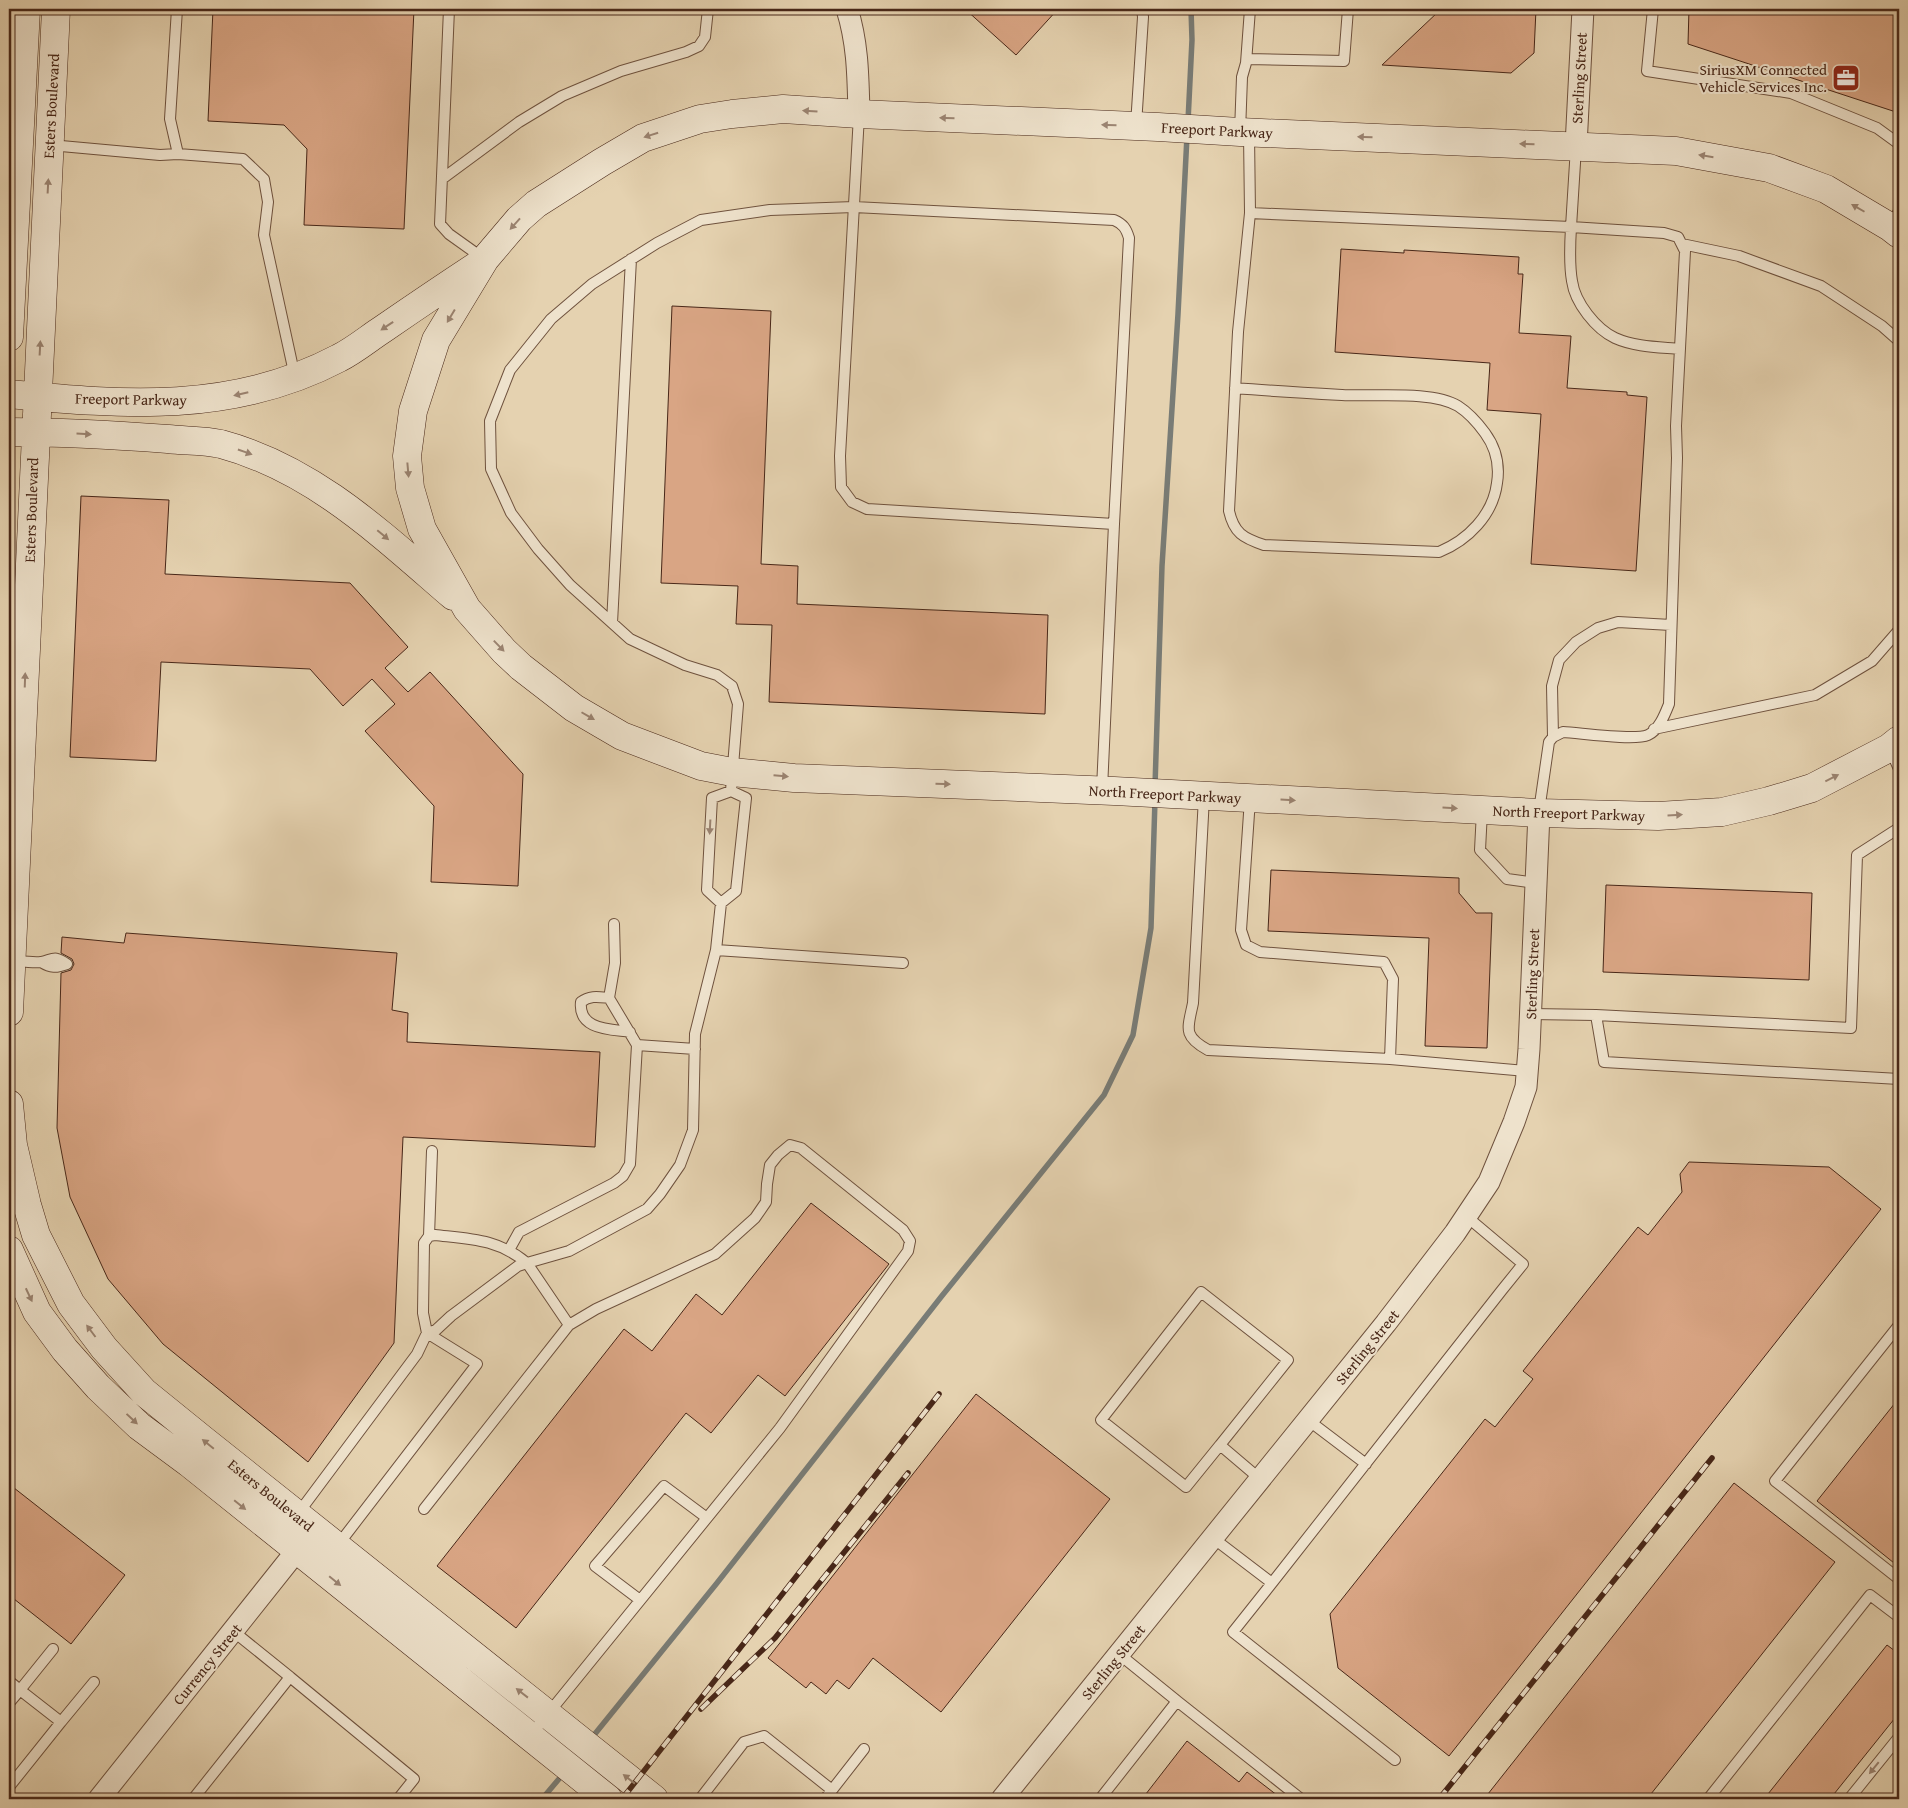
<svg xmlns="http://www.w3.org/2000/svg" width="1908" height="1808" font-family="'Gentium Book Plus',serif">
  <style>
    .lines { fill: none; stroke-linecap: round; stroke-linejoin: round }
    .stream { stroke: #797c76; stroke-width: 5.5 }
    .building { fill: #d9a584; stroke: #482718 }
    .lane-casing { stroke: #6f523e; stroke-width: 12 }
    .street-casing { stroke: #6f523e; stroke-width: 23 }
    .secondary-casing { stroke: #482718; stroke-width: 29 }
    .lane { stroke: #eee2cc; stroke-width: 10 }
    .street { stroke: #eee2cc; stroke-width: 21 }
    .secondary { stroke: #eee2cc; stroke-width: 28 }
    .rail-casing { stroke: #482718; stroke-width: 5.5 }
    .rail { stroke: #eee2cc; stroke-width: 4; stroke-dasharray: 11; stroke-linecap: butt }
    .oneway { fill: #9b8472 }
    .labels { text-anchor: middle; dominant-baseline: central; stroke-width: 4; stroke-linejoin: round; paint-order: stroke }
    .poi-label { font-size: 15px; fill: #482718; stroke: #eee2cc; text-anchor: end }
    .street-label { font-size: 15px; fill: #482718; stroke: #eee2cc }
  </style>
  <rect width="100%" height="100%" fill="#e5d2b0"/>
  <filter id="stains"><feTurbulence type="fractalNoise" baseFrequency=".004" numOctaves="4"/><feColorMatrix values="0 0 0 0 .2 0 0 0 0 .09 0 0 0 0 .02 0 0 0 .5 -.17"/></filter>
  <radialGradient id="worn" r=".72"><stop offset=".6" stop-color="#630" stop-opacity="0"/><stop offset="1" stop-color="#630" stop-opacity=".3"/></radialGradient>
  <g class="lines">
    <path class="stream" d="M1188 121 1192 40 1191 9
      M1155 786 1162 566 1178 314 1187 136
      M590 1740 717 1583 941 1297 1104 1095 1133 1035 1151 928 1155 800
      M542 1799 564 1773"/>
  </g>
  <path class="building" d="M213 9H414L404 229 304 225 307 149 284 125 208 121Z
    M965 9H1058L1016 55Z
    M1462 9H1536L1534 53 1511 73 1382 65 1439 11 1455 13Z
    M1689 9H1899V113L1688 44Z
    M1341 249 1404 253V250L1519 257 1518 274H1523L1519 333 1571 336 1567 388 1627 392V395L1647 397 1636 571 1531 564 1541 414 1487 410 1490 363 1335 352Z
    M672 306 771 311 761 564 798 566 797 604 1048 615 1045 714 769 702 772 625 736 624 738 586 661 583Z
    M81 496 169 500 165 574 350 583 408 647 385 668 408 692 430 672 523 774 518 886 431 882 434 806 365 731 395 704 372 679 343 706 310 669 161 662 156 761 70 757Z
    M1271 870 1459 878V893L1476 913H1492L1487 1048 1425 1046 1429 938 1268 931Z
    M1606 885 1812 893 1809 980 1603 972Z
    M126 933 397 953 392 1010 408 1013 407 1042 600 1052 595 1147 403 1137 394 1343 308 1462 163 1344 108 1279 70 1197 57 1128 61 973 71 970 74 964 72 959 61 953 62 937 124 943Z
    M1689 1162 1829 1167 1881 1209 1449 1756 1338 1668 1330 1614 1485 1419 1495 1427 1533 1379 1523 1371 1638 1227 1648 1235 1682 1192 1680 1174Z
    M811 1203 889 1264 785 1396 758 1375 711 1433 686 1413 516 1628 437 1566 624 1329 652 1351 696 1294 722 1315Z
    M976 1394 1110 1499 941 1712 873 1658 849 1689 837 1680 826 1694 811 1682 806 1688 768 1658Z
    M1899 1398V1567L1817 1501Z
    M1734 1483 1835 1562 1647 1799H1484Z
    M9 1484 125 1575 71 1644 9 1595Z
    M1887 1645 1899 1654V1713L1830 1799H1764Z
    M1187 1741 1239 1782 1247 1772 1282 1799H1142Z"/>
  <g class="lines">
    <defs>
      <path id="lane" d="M177 9 170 119 178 154 243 159 264 179 268 202 264 235 295 377
        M449 9 440 224 449 234 484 259
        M1653 9 1647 71 1791 93 1877 128 1899 144
        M1247 59 1344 61 1348 9
        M859 115 840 456 841 487 852 502 867 509 1114 524 1102 789
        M1136 125 1143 17 1142 9
        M1240 132 1242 77 1246 63 1250 9
        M50 145 160 155 178 154
        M442 179 519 122 562 96 621 71 686 52 699 46 705 37 708 9
        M1250 213 1571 227C1570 244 1569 264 1572 281 1575 303 1596 329 1615 338 1635 347 1659 347 1680 349
        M1890 226 1899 211
        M1682 244 1739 256 1821 286 1882 326 1899 341
        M1235 388C1271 391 1306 393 1342 395 1373 397 1432 390 1458 406 1469 413 1477 422 1485 433 1496 448 1500 464 1497 483 1493 515 1468 540 1439 552L1264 545C1243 538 1234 533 1229 511L1238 332 1250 213 1249 134
        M612 623 631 259
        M1654 729 1815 695 1872 661 1899 630
        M1553 737 1552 686 1559 660 1576 642 1598 628 1618 622 1671 625
        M1890 749 1899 769
        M731 791 738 704 732 686 717 675 685 665 630 639 570 585 538 549 511 513 491 469 490 421 510 370 551 319 592 284 657 243 701 220 770 210 854 207 1114 220C1123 224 1126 228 1129 238L1114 524
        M1204 797 1193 1003C1188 1028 1182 1036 1208 1050L1390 1059
        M1250 799 1241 930 1246 945 1260 952 1384 962 1393 979 1390 1059 1527 1071
        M1482 811 1480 850 1507 879 1536 883
        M1539 811 1549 742 1553 737 1563 732C1581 733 1634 741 1648 735 1659 730 1665 714 1669 704L1677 458 1676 426 1685 251 1678 237 1664 233 1571 227 1576 147
        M716 950 903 963
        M12 960C21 961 32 963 41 962 54 959 54 955 67 964
        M41 962C51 968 56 968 67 964
        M609 998C599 997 590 995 581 1002 578 1030 610 1029 630 1032
        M1531 1014 1596 1015 1604 1062 1899 1079
        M1596 1015 1851 1028 1857 855 1899 828
        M637 1045 695 1049
        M429 1236 432 1151
        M509 1250 519 1232 614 1183 623 1176 630 1164 637 1045 609 998 615 963 614 924
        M1899 1325 1775 1481 1899 1579
        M1308 1420 1366 1464
        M1220 1445 1186 1487 1101 1420 1201 1292 1288 1360 1220 1445 1260 1479
        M424 1509 569 1325 596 1309 715 1254 755 1218 766 1202 767 1184 770 1165 778 1155 790 1145 801 1148 903 1230 910 1241 908 1251 780 1428 530 1736
        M297 1515 417 1354 427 1333 436 1330 451 1316 518 1266 527 1263 569 1325
        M1213 1538 1272 1583 1502 1290 1523 1264 1466 1216
        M338 1545 477 1364 427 1333 423 1313 424 1243 429 1236 435 1235C471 1239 498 1239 527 1263L569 1251 647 1209 660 1194 680 1165 693 1130 695 1034 716 950 721 903 736 891 746 798 731 791 712 798 707 890 721 903
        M1272 1583 1233 1632 1395 1760
        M640 1600 595 1566 664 1486 707 1518
        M1119 1654 1177 1701
        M290 1677 414 1779 398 1799
        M9 1681 20 1690 9 1703
        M61 1722 94 1682
        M9 1787 61 1722 20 1690 53 1649
        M193 1799 290 1677 233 1631
        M700 1799 744 1742 764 1736 832 1790
        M825 1799 864 1749
        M1100 1799 1177 1701 1301 1799
        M1708 1799 1870 1595 1899 1617
        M1849 1799 1899 1737"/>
      <path id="street" d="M847 9C858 44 858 77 859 114
        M1576 146 1583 9
        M99 1799 306 1539
        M1002 1799 1386 1323 1455 1233 1489 1182 1514 1122 1526 1087 1529 1049 1539 813"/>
      <path id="secondary" d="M1899 234 1890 227 1826 189 1769 168 1676 151 1240 132 1158 127 859 114 783 109 732 114 700 119 643 138 602 162 536 204 519 219 485 259 436 340 413 411 407 456 410 488 422 529 467 609 504 651 521 667 574 708 622 736 701 766 732 772 794 778 1114 791 1539 813 1658 816 1722 812 1769 801 1812 788 1889 748 1899 740
        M9 337 26 9
        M9 394C124 405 233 414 339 358 355 350 369 338 383 329 415 307 446 286 478 265
        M9 432C62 432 115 435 168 439 185 441 204 440 221 444 314 469 382 535 453 596
        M9 1012C24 677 40 343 56 9
        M9 1104 13 1145 27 1205 36 1235 71 1304 104 1348 144 1392 202 1439 654 1799
        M9 1250 37 1312 65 1350 98 1387 139 1426 189 1463 608 1799"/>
    </defs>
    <use href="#lane" class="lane-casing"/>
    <use href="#street" class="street-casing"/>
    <use href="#secondary" class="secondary-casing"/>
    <use href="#lane" class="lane"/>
    <use href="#street" class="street"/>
    <use href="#secondary" class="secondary"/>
    <defs>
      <path id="rail" d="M701 1709 775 1638 908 1473
        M622 1799 939 1394
        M1439 1799 1712 1458"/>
    </defs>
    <use href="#rail" class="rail-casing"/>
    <use href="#rail" class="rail"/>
  </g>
  <defs><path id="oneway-solid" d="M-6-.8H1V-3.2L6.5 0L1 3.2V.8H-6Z" transform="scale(1.25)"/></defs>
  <g class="oneway">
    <use href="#oneway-solid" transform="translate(810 111) rotate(-176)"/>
    <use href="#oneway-solid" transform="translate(947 118) rotate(-178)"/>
    <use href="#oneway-solid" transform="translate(1109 125) rotate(-178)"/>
    <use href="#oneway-solid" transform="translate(651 135) rotate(162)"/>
    <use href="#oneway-solid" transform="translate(1365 137) rotate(-178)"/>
    <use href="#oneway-solid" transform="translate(1527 144) rotate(-178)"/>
    <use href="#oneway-solid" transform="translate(1706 156) rotate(-171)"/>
    <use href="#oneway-solid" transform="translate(48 186) rotate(-87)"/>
    <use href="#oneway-solid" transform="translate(1858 208) rotate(-150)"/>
    <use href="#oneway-solid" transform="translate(515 224) rotate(132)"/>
    <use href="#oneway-solid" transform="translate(451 316) rotate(121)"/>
    <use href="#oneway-solid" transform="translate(387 326) rotate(146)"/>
    <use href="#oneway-solid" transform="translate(40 348) rotate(-87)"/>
    <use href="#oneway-solid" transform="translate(241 394) rotate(167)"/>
    <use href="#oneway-solid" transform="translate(84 434) rotate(3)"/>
    <use href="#oneway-solid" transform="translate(245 452) rotate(19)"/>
    <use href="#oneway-solid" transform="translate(408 470) rotate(85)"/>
    <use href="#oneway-solid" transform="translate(383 535) rotate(40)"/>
    <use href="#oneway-solid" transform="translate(499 646) rotate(46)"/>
    <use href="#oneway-solid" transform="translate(25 680) rotate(-88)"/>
    <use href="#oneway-solid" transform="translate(588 716) rotate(30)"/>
    <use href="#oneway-solid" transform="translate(781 776) rotate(5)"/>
    <use href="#oneway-solid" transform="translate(1832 778) rotate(-27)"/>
    <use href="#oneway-solid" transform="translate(943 784) rotate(2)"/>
    <use href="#oneway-solid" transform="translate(1288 800) rotate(3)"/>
    <use href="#oneway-solid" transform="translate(1450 808) rotate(3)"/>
    <use href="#oneway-solid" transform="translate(1675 815) rotate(-4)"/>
    <use href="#oneway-solid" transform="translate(710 827) rotate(93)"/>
    <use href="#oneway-solid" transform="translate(29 1295) rotate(65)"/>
    <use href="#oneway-solid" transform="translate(91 1331) rotate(-127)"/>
    <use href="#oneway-solid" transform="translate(132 1419) rotate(43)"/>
    <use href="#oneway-solid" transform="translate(208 1444) rotate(-141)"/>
    <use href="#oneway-solid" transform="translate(240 1505) rotate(39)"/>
    <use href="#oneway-solid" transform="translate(335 1581) rotate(39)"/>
    <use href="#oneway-solid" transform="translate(522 1693) rotate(-142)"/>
    <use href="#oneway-solid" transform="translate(1874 1768) rotate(129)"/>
    <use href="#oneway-solid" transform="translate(629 1779) rotate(-142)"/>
  </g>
  <defs>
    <symbol id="office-square" viewBox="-11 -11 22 22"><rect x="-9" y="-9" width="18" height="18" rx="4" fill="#8f2418" stroke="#eee2cc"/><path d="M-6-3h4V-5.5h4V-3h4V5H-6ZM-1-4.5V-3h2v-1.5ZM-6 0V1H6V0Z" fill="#fff"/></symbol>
  </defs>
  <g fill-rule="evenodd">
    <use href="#office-square" x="1830" y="62" width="32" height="32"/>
  </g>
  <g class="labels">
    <g class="poi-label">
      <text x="1827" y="69">SiriusXM Connected<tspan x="1827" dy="17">Vehicle Services Inc.</tspan></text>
    </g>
    <g class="street-label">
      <text transform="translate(1579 78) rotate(-87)">Sterling Street</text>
      <text transform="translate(51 106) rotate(-87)">Esters Boulevard</text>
      <text transform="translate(1217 130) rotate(3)">Freeport Parkway</text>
      <text transform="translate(131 399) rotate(1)">Freeport Parkway</text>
      <text transform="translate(31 510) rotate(-88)">Esters Boulevard</text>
      <text transform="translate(1165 794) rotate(3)">North Freeport Parkway</text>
      <text transform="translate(1569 813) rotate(2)">North Freeport Parkway</text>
      <text transform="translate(1532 974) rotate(-88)">Sterling Street</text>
      <text transform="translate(1367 1347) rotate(-51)">Sterling Street</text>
      <text transform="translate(271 1495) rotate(39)">Esters Boulevard</text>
      <text transform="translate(1113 1662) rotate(-51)">Sterling Street</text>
      <text transform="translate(207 1664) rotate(-51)">Currency Street</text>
    </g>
  </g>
  <rect width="1908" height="1808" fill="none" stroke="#e5d2b0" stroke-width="30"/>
  <rect x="10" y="10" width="1888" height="1788" fill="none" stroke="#482718" stroke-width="2.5"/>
  <rect x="15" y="15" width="1878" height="1778" fill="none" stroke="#482718"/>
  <rect width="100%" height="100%" filter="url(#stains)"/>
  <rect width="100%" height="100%" fill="url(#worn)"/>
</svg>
